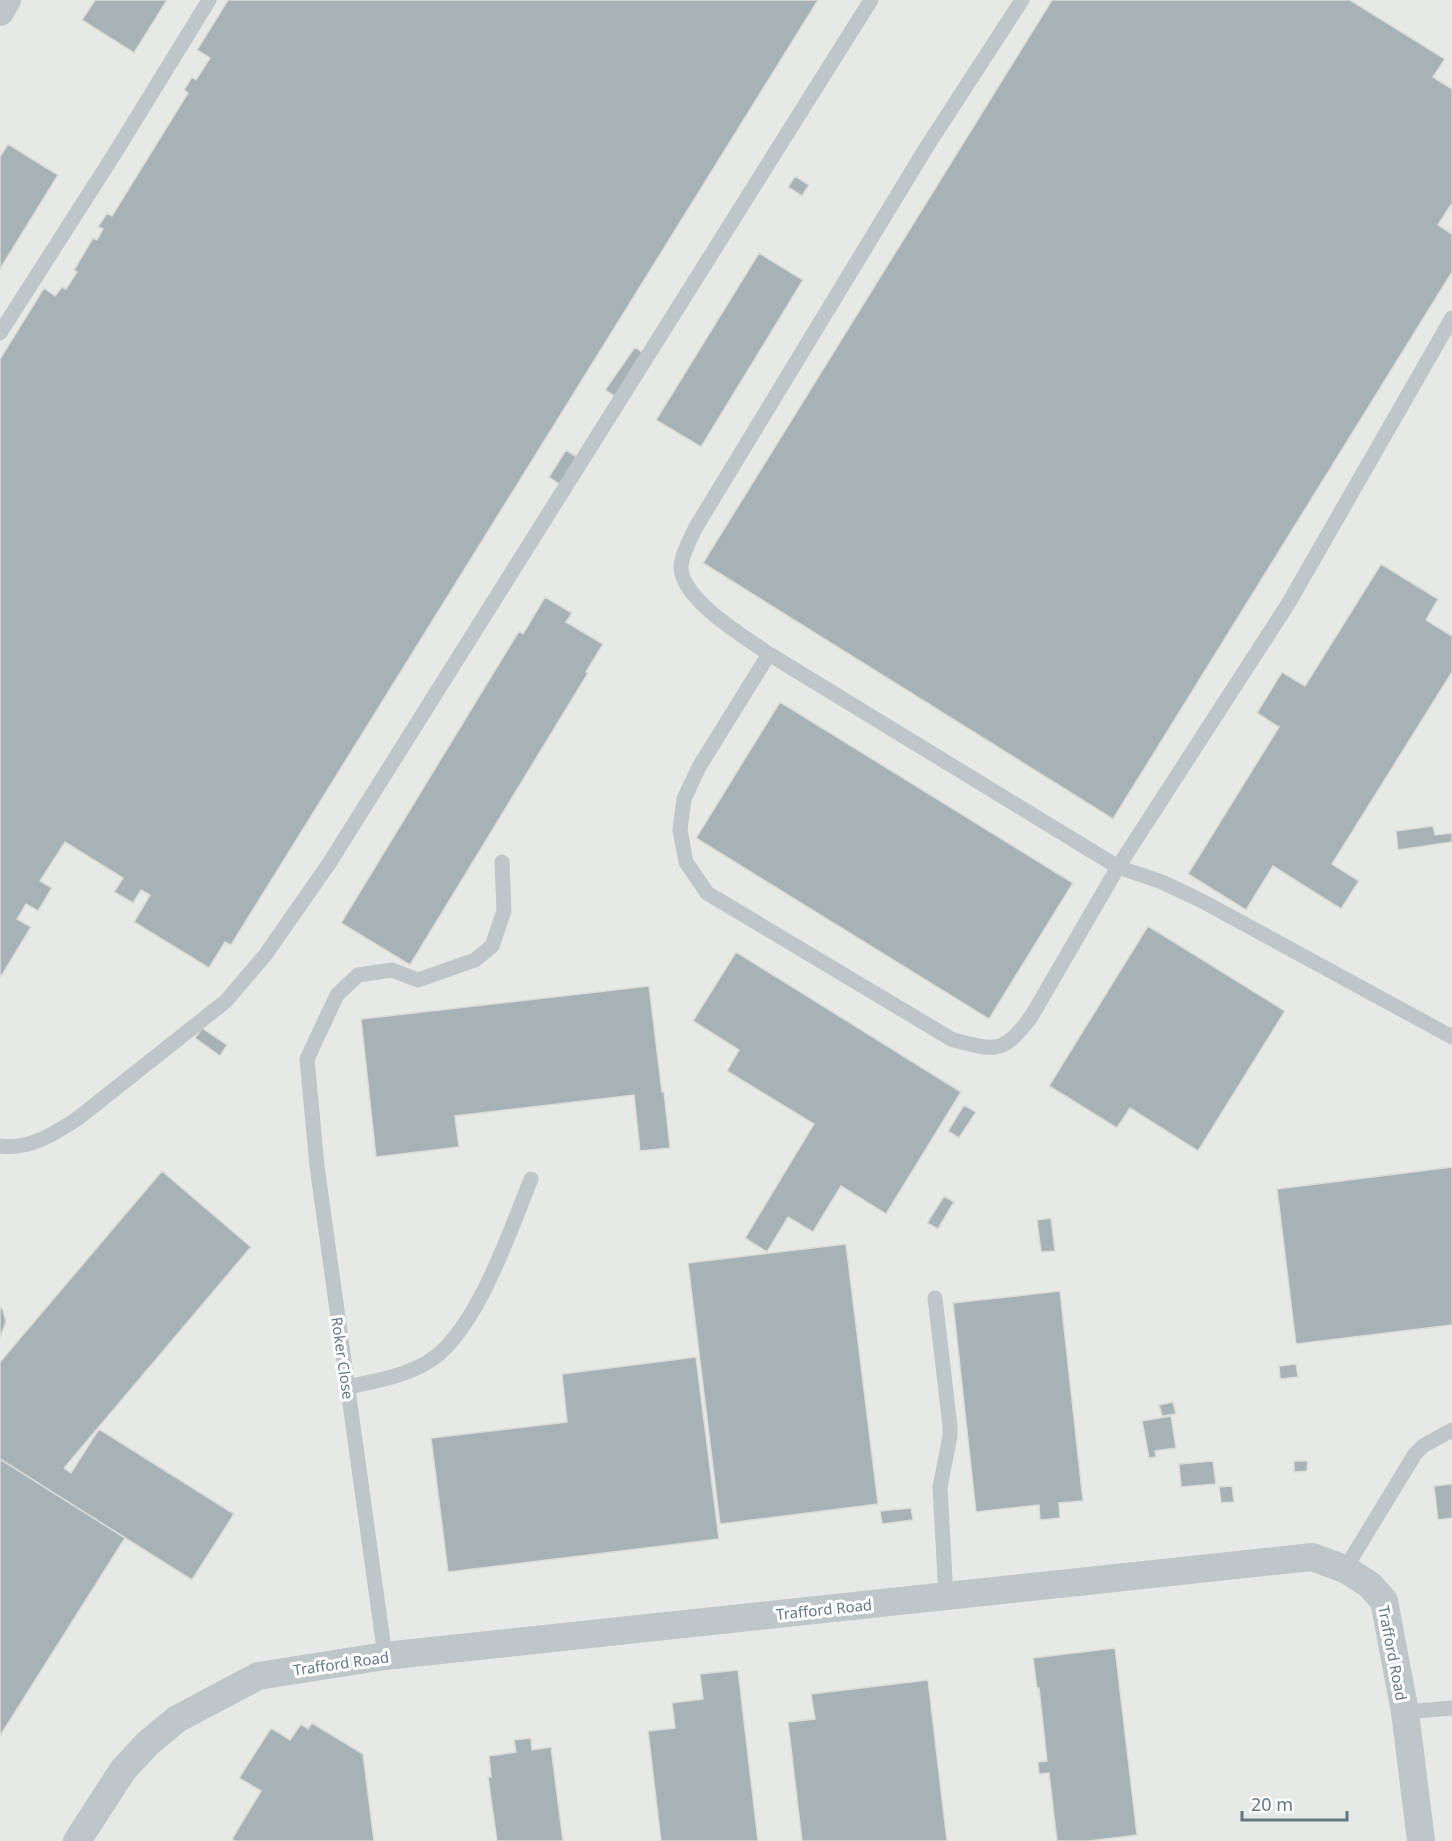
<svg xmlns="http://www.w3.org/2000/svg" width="1452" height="1841" font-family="'Noto Sans',sans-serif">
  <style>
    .built { fill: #e7e9e7 }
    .building { fill: #a6b2b6; stroke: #dbdbd8; stroke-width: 1.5 }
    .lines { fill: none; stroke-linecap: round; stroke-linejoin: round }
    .service { stroke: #bfc6c9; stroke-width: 15 }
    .minor { stroke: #bfc6c9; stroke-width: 28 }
    .labels { text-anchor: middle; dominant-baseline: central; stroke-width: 6; stroke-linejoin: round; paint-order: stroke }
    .street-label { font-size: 15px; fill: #627883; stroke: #fff }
  </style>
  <rect width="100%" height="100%" fill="#f9f9f6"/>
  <path class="built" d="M0 0H1452V1841H0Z"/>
  <path class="building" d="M95 0H167L134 53 82 20Z
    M228 0H818L231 945 225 942 209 968 134 922 150 895 141 890 133 903 114 892 123 878 65 842 40 881 52 888 38 911 26 904 17 919 31 927 0 978V359L44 288 55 296 62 287 66 289 77 272 74 270 93 238 97 240 103 229 98 227 107 213 112 216 188 93 184 90 192 77 196 80 210 58 197 50Z
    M1052 0H1350L1445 59 1433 77 1452 89V203L1438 225 1452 234V272L1113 819 703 563Z
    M8 144 58 175 0 269V157Z
    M795 176 809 185 802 196 788 187Z
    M759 253 803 280 701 447 656 420Z
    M635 347 648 357 619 399 605 390Z
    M566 450 580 459 562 486 549 477Z
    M1381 564 1438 599 1426 620 1452 636V672L1332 864 1359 881 1341 909 1273 866 1246 910 1188 874 1279 727 1257 713 1282 672 1305 686Z
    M545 597 572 613 566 622 603 644 586 672 588 673 410 965 341 923 519 631 523 634Z
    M780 702 1073 883 989 1019 696 838Z
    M1433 826 1435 835 1452 833V842L1398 850 1396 831Z
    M1148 926 1285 1011 1198 1151 1130 1108 1117 1128 1049 1086Z
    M736 952 961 1092 886 1214 841 1186 813 1232 788 1217 767 1252 745 1238 814 1124 727 1071 739 1050 693 1021Z
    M649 986 662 1092H664L670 1148 640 1151 634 1095 455 1116 459 1147 376 1157 361 1019Z
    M202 1028 227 1045 220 1056 195 1038Z
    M964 1105 976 1112 959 1138 948 1131Z
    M1452 1167V1325L1296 1344 1277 1189Z
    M162 1171 251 1247 64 1468 71 1473 99 1429 234 1514 192 1580 0 1459V1362Z
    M944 1196 954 1202 938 1229 927 1223Z
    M1051 1218 1055 1251 1041 1252 1037 1220Z
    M846 1244 878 1504 720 1524 688 1263Z
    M1060 1291 1083 1501 1059 1503 1060 1518 1040 1520 1039 1505 976 1512 953 1303Z
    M0 1306 3 1310 6 1322 0 1338Z
    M696 1357 719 1539 448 1572 431 1438 567 1422 562 1374Z
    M1296 1364 1298 1377 1280 1379 1279 1366Z
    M1173 1402 1176 1414 1162 1416 1159 1405Z
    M1171 1416 1176 1448 1155 1451 1156 1457 1149 1458 1142 1421Z
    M0 1459 125 1538 0 1736Z
    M1213 1461 1216 1484 1181 1487 1179 1464Z
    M1294 1461H1308L1307 1471 1294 1472Z
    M1452 1484V1518L1438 1520 1434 1486Z
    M1232 1486 1234 1502 1221 1503 1219 1487Z
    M911 1508 913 1520 882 1524 880 1511Z
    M1115 1648 1137 1835 1089 1841H1057L1049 1773 1039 1774 1038 1762 1047 1761 1039 1688H1037L1033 1658Z
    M738 1670 758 1841H661L648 1731 675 1728 672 1703 703 1699 700 1674Z
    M928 1680 947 1841H802L788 1722 815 1719 811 1694Z
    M312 1723 363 1754 374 1841H235L232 1839 261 1791 239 1778 271 1728 290 1740 301 1724 308 1729Z
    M531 1738 532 1750 551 1747 563 1841H497L488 1777H491L489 1756 516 1752 514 1740Z"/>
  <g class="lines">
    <path class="service" d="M1022 0 926 148 696 527C691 538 682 553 681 566 680 599 745 637 769 654L1118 867 1162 882 1202 901 1452 1037
      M0 333 115 153 209 0
      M769 654 699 767 684 799 680 830 686 862 707 893 953 1040C996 1051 1003 1054 1031 1017L1118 867 1288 604 1452 318
      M0 1146C29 1150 54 1134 77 1119L226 1001 266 954 330 862 871 0
      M935 1298 950 1426V1436L940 1487 946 1596
      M348 1387C374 1381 402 1377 426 1363 475 1336 510 1231 531 1179
      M1345 1569 1415 1454 1423 1446 1452 1430
      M385 1656 317 1166 307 1059 337 995 358 975 392 970 418 980 475 960 492 946 504 911 502 862
      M1405 1712 1452 1708"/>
    <path class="minor" d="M0 12 7 0
      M77 1841 123 1770 148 1743 177 1719 258 1676 385 1656 1312 1557 1345 1569 1370 1585 1384 1601 1405 1712 1421 1841"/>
  </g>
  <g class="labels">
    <g class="street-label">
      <text transform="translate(343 1358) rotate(82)">Roker Close</text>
      <text transform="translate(824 1609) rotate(-6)">Trafford Road</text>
      <text transform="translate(1393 1653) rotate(79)">Trafford Road</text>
      <text transform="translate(341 1663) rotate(-8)">Trafford Road</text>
    </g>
  </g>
  <path d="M1242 1811v9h105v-9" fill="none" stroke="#627883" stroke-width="3"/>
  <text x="1251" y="1811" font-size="18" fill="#627883" stroke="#ffffff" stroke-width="4.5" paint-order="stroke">20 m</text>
</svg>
